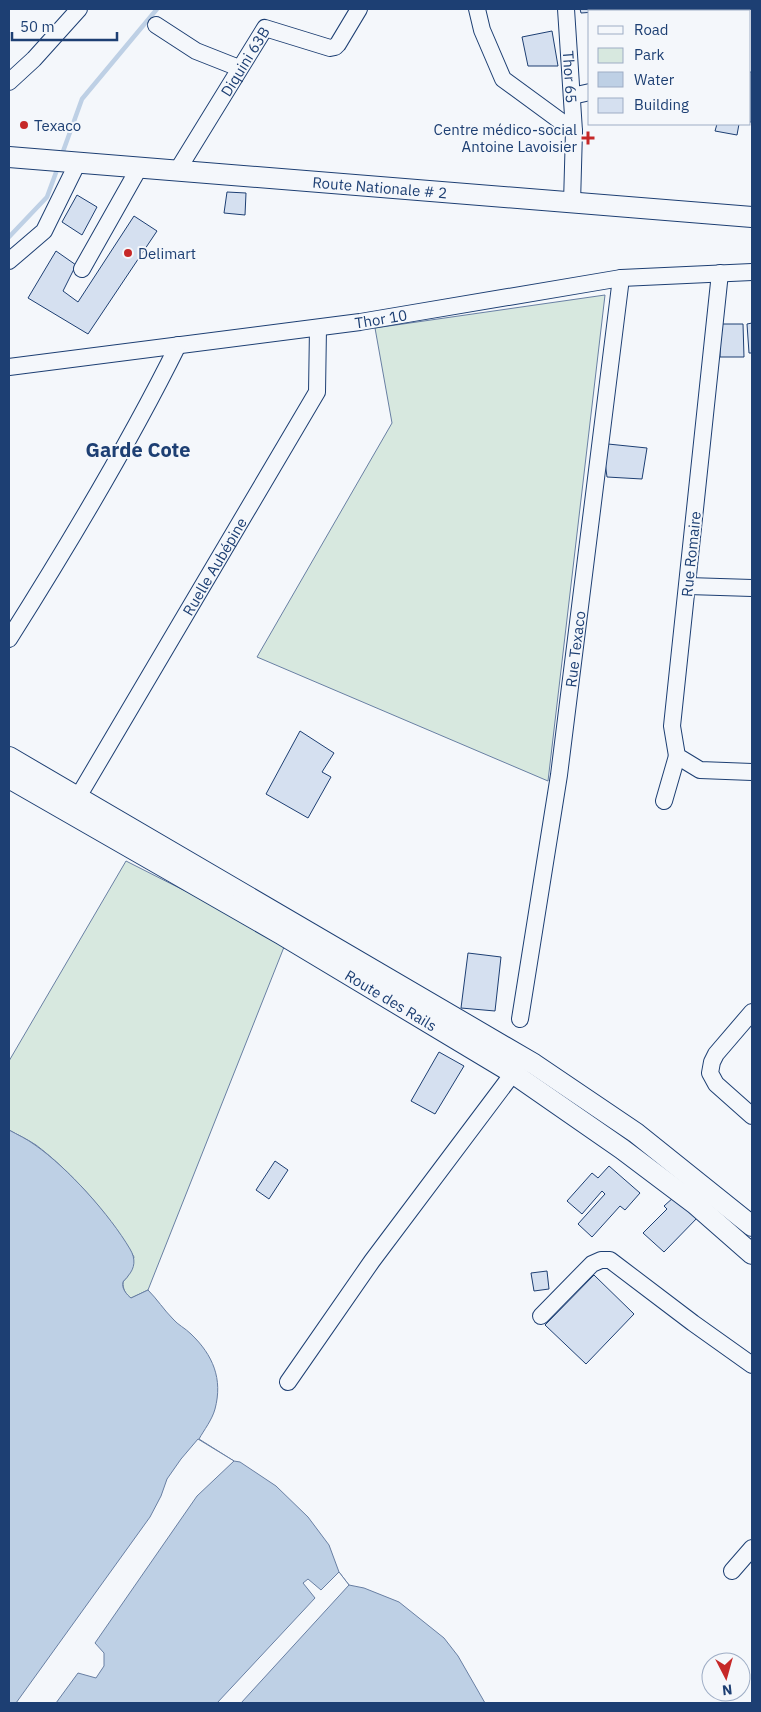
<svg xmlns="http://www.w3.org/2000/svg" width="761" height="1712" font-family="'IBM Plex Sans',sans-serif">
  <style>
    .green { fill: #d7e8df; stroke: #687fa3 }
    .water { fill: #bed0e5; stroke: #687fa3 }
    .pier { fill: #f4f7fb; stroke: #687fa3 }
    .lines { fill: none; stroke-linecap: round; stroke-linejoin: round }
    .stream { stroke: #bed0e5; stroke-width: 4.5 }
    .building { fill: #d5e0f0; stroke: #1d3f73 }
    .minor-casing { stroke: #1d3f73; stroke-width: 18 }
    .major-casing { stroke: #1d3f73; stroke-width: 22 }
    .minor { stroke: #f4f7fb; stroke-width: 16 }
    .major { stroke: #f4f7fb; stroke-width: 20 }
    .poi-dot { fill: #c62828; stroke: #f4f7fb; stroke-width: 2 }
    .labels { text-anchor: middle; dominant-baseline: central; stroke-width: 4; stroke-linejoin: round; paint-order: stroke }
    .street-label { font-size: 15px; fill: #1d3f73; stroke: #f4f7fb }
    .poi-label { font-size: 15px; fill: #1d3f73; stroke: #f4f7fb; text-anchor: start }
    .district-label { font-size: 20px; font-weight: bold; fill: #1d3f73; stroke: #f4f7fb }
  </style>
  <rect width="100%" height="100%" fill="#f4f7fb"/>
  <path class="green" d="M605 295 548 781 257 657 392 423 375 328Z
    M126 861 286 942 148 1290 131 1298C125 1294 123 1289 123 1282L128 1276 134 1257C112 1218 72 1172 36 1145 27 1139 18 1135 9 1130V1061Z"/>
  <path class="water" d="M9 1130C18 1135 27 1139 35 1145 68 1168 110 1215 130 1249 136 1259 135 1268 128 1276 127 1278 123 1281 123 1282 121 1288 127 1295 131 1298L148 1290C157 1299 164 1310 173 1319 178 1325 185 1328 191 1334 213 1355 223 1379 215 1409 212 1420 204 1430 199 1439L234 1461 240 1462 276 1486 308 1517 329 1545 339 1572 349 1585 364 1588 399 1602 444 1638 458 1656 485 1703H9Z"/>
  <path class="pier" d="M198 1439 234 1461 197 1496 95 1643 104 1653V1666L96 1678 78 1673 56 1703H16L150 1517 161 1496 167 1479 181 1459Z
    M339 1572 349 1585 241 1703H217L315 1598 303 1583 308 1579 321 1590Z"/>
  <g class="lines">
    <path class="stream" d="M61 157 82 99 157 9
      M9 237 47 197 58 167"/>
  </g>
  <path class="building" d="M580 9H608L609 11 581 13Z
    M552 31 558 66H528L522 37Z
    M750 72H752V122H750Z
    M717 124H739L737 135 715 131Z
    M227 192 246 193 245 215 224 213Z
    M77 195 97 207 82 235 62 222Z
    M134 216 157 231 88 334 28 298 56 251 76 265 63 291 78 302Z
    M752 323V353H749L747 324Z
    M720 324H743L744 357H720Z
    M608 444 647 448 642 479 607 477 605 462Z
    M300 731 334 753 322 772 331 777 308 818 266 794Z
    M468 953 501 957 495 1011 461 1008Z
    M439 1052 464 1066 435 1114 411 1101Z
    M275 1161 288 1170 269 1199 256 1190Z
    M609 1166 640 1193 625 1210 620 1206 592 1237 578 1224 605 1194 602 1191 582 1214 567 1201 592 1173 598 1178Z
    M674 1197 700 1215 664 1252 643 1233 667 1209 664 1206Z
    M547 1271 549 1289 534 1291 531 1273Z
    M594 1275 634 1314 586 1364 545 1325Z"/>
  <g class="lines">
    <defs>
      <g id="minor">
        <path d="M477 9 482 30 503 79 574 131"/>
        <path id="s1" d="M566 9 574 131 572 203"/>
        <path d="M682 11 683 9"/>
        <path d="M156 25 196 51 239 68"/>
        <path d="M9 82 34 59 79 9"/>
        <path d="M572 96 590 92"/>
        <path id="s2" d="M177 171 265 28 330 48 335 47 338 44 359 9"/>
        <path d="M9 261 44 231 78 162"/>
        <path d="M82 269 139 168"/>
        <path d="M720 273 672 726 677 756 700 770 752 772"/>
        <path id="s3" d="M9 367 360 322 621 278 752 272"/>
        <path d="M688 586 752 588"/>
        <path d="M9 639C69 544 128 446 178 345"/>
        <path id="s4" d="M78 797 317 392 318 328"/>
        <path d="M664 801 677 756"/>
        <path d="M752 1012 716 1054 712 1062 710 1073 716 1084 752 1116"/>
        <path id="s5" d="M520 1019 559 775 621 278"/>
        <path d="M541 1316 592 1264 601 1260H610L693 1323 752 1365"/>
        <path d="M288 1382 372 1261 508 1080"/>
        <path d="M732 1571 752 1548"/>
      </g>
      <g id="major">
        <path id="s6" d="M9 157 752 217"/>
        <path d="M9 757 534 1064 636 1133 752 1226"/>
        <path id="s7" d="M9 778 281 934 511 1072 622 1149 695 1204 752 1254"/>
      </g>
    </defs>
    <use href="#minor" class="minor-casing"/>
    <use href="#major" class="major-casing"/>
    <use href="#minor" class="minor"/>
    <use href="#major" class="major"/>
  </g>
  <g class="poi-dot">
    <circle cx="24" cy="125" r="5"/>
    <path d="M585.5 130.5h5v5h5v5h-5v5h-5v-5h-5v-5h5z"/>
    <circle cx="128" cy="253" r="5"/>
  </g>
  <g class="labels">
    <g class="street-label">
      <text stroke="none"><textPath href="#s2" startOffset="129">Diquini 63B</textPath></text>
      <text stroke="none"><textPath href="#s1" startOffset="68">Thor 65</textPath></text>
      <text stroke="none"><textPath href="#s6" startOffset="372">Route Nationale # 2</textPath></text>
      <text stroke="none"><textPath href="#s3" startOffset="375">Thor 10</textPath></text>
      <text transform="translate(691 554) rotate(-84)">Rue Romaire</text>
      <text stroke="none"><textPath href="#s4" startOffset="268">Ruelle Aubépine</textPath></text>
      <text stroke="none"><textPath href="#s5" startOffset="374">Rue Texaco</textPath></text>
      <text stroke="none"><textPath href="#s7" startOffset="442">Route des Rails</textPath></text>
    </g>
    <g class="poi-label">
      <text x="34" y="125">Texaco</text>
      <text x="577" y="129" text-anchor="end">Centre médico-social<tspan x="577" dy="17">Antoine Lavoisier</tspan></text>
      <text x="138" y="253">Delimart</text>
    </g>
    <g class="district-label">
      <text x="138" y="449">Garde Cote</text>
    </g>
  </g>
  <rect width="761" height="1712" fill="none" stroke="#1d3f73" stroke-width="20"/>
  <rect x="588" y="10" width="162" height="115" fill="#f4f7fb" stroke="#9eadc5"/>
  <rect x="598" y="26" width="25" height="8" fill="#f4f7fb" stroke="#9eadc5"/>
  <text x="634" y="35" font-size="15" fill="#1d3f73">Road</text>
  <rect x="598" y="48" width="25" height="15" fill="#d7e8df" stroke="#9eadc5"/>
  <text x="634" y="60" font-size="15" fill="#1d3f73">Park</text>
  <rect x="598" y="72" width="25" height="15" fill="#bed0e5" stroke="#9eadc5"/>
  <text x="634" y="85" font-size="15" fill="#1d3f73">Water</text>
  <rect x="598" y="98" width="25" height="15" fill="#d5e0f0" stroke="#9eadc5"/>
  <text x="634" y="110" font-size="15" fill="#1d3f73">Building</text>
  <g transform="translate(726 1677) rotate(174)"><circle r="24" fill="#f4f7fb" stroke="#9eadc5"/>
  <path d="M0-4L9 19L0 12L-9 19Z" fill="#c62828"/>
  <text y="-8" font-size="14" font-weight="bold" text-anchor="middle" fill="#1d3f73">N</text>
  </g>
  <path d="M12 32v8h105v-8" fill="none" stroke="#1d3f73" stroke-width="2.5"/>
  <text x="20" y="32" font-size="15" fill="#1d3f73" stroke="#f4f7fb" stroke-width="4" paint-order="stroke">50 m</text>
</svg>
